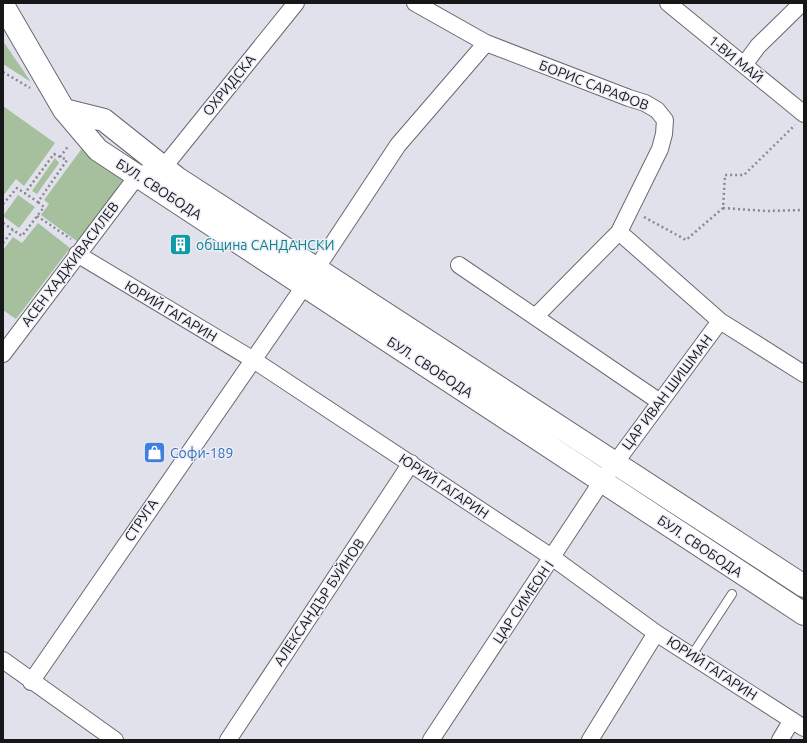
<svg xmlns="http://www.w3.org/2000/svg" width="807" height="743" font-family="Ubuntu,sans-serif">
  <style>
    .green { fill: #a6c09e }
    .lines { fill: none; stroke-linecap: round; stroke-linejoin: round }
    .lane-casing { stroke: #6a6b72; stroke-width: 10 }
    .street-casing { stroke: #6a6b72; stroke-width: 18 }
    .secondary-casing { stroke: #6a6b72; stroke-width: 24 }
    .path { stroke: #88888f; stroke-width: 2.5; stroke-dasharray: 2 3; stroke-linecap: butt }
    .lane { stroke: #fff; stroke-width: 8 }
    .street { stroke: #fff; stroke-width: 16 }
    .secondary { stroke: #fff; stroke-width: 22 }
    .labels { text-anchor: middle; dominant-baseline: central; stroke-width: 3; stroke-linejoin: round; paint-order: stroke }
    .street-label { font-size: 14px; fill: #17171a; stroke: #edeef7 }
    .culture-label { font-size: 14px; fill: #0d838f; stroke: #edeef7; text-anchor: start }
    .shop-label { font-size: 14px; fill: #366cbe; stroke: #edeef7; text-anchor: start }
  </style>
  <rect width="100%" height="100%" fill="#e0e1ea"/>
  <path class="green" d="M3 41 31 82 3 64Z
    M3 106 55 143 24 186 16 179 3 196Z
    M83 147 125 177 78 242 41 215 49 204 44 200Z
    M55 158 59 163 37 194 32 191Z
    M18 195 35 207 19 228 3 216Z
    M38 223 70 248 16 319 3 310V250L13 237 22 243Z"/>
  <g class="lines">
    <defs>
      <path id="lane" d="M692 655 732 594"/>
      <path id="street" d="M415 3 486 43 629 98 645 103 657 110 665 120 664 134 660 149 619 232 536 316
        M668 3 804 114
        M744 65 758 46 802 3
        M619 232 720 321 804 374
        M77 254 252 359 553 558 656 633 804 728
        M459 265 660 402
        M3 354 138 175 163 168 296 3
        M3 660 115 740
        M31 682 316 269 398 145 486 43
        M228 740 411 463
        M431 740 602 481 720 321
        M590 740 656 633
        M780 740 792 720"/>
      <path id="secondary" d="M3 5 64 110 98 150 804 614
        M64 110 104 120 177 178 804 586"/>
    </defs>
    <use href="#lane" class="lane-casing"/>
    <use href="#street" class="street-casing"/>
    <use href="#secondary" class="secondary-casing"/>
    <path class="path" d="M3 72 30 88
      M60 157 69 145
      M3 204 17 188 38 202 67 160 54 154 25 193
      M723 208 766 211 804 210
      M37 216 71 239
      M644 217 686 240 723 208 725 175H744L795 125
      M3 223 22 236 44 207 38 202
      M3 243 13 230"/>
    <use href="#lane" class="lane"/>
    <use href="#street" class="street"/>
    <use href="#secondary" class="secondary"/>
  </g>
  <defs>
    <symbol id="building-square" viewBox="-11 -11 22 22"><rect x="-9" y="-9" width="18" height="18" rx="4" fill="#0f9aa8" stroke="#edeef7"/><path d="M-4-6H4V6H1V3H-1V6H-4ZM-2.5-4.3h1.7v1.8h-1.7ZM.8-4.3h1.7v1.8H.8ZM-2.5-1h1.7V.8h-1.7ZM.8-1h1.7V.8H.8Z" fill="#fff"/></symbol>
    <symbol id="shop-square" viewBox="-11 -11 22 22"><rect x="-9" y="-9" width="18" height="18" rx="4" fill="#3f7fe0" stroke="#edeef7"/><path d="M-5-2.5h2.3a2.7 3.5 0 0 1 5.4 0H5L5.5 6h-11ZM-1.5-2.5h3a1.5 2.3 0 0 0-3 0Z" fill="#fff"/></symbol>
  </defs>
  <g fill-rule="evenodd">
    <use href="#building-square" x="168" y="232" width="25" height="25"/>
    <use href="#shop-square" x="142" y="440" width="25" height="25"/>
  </g>
  <g class="labels">
    <g class="street-label">
      <text transform="translate(736 59) rotate(39)">1-ВИ МАЙ</text>
      <text transform="translate(229 85) rotate(-51)">ОХРИДСКА</text>
      <text transform="translate(594 85) rotate(21)">БОРИС САРАФОВ</text>
      <text transform="translate(159 189) rotate(33)">БУЛ. СВОБОДА</text>
      <text transform="translate(70 264) rotate(-53)">АСЕН ХАДЖИВАСИЛЕВ</text>
      <text transform="translate(171 311) rotate(31)">ЮРИЙ ГАГАРИН</text>
      <text transform="translate(430 367) rotate(33)">БУЛ. СВОБОДА</text>
      <text transform="translate(667 392) rotate(-53)">ЦАР ИВАН ШИШМАН</text>
      <text transform="translate(444 486) rotate(34)">ЮРИЙ ГАГАРИН</text>
      <text transform="translate(141 520) rotate(-56)">СТРУГА</text>
      <text transform="translate(700 546) rotate(34)">БУЛ. СВОБОДА</text>
      <text transform="translate(319 602) rotate(-56)">АЛЕКСАНДЪР БУЙНОВ</text>
      <text transform="translate(523 602) rotate(-56)">ЦАР СИМЕОН I</text>
      <text transform="translate(712 668) rotate(33)">ЮРИЙ ГАГАРИН</text>
    </g>
    <g class="culture-label">
      <text x="196" y="245">община САНДАНСКИ</text>
    </g>
    <g class="shop-label">
      <text x="170" y="453">Софи-189</text>
    </g>
  </g>
  <rect width="807" height="743" fill="none" stroke="#17171a" stroke-width="8"/>
</svg>
